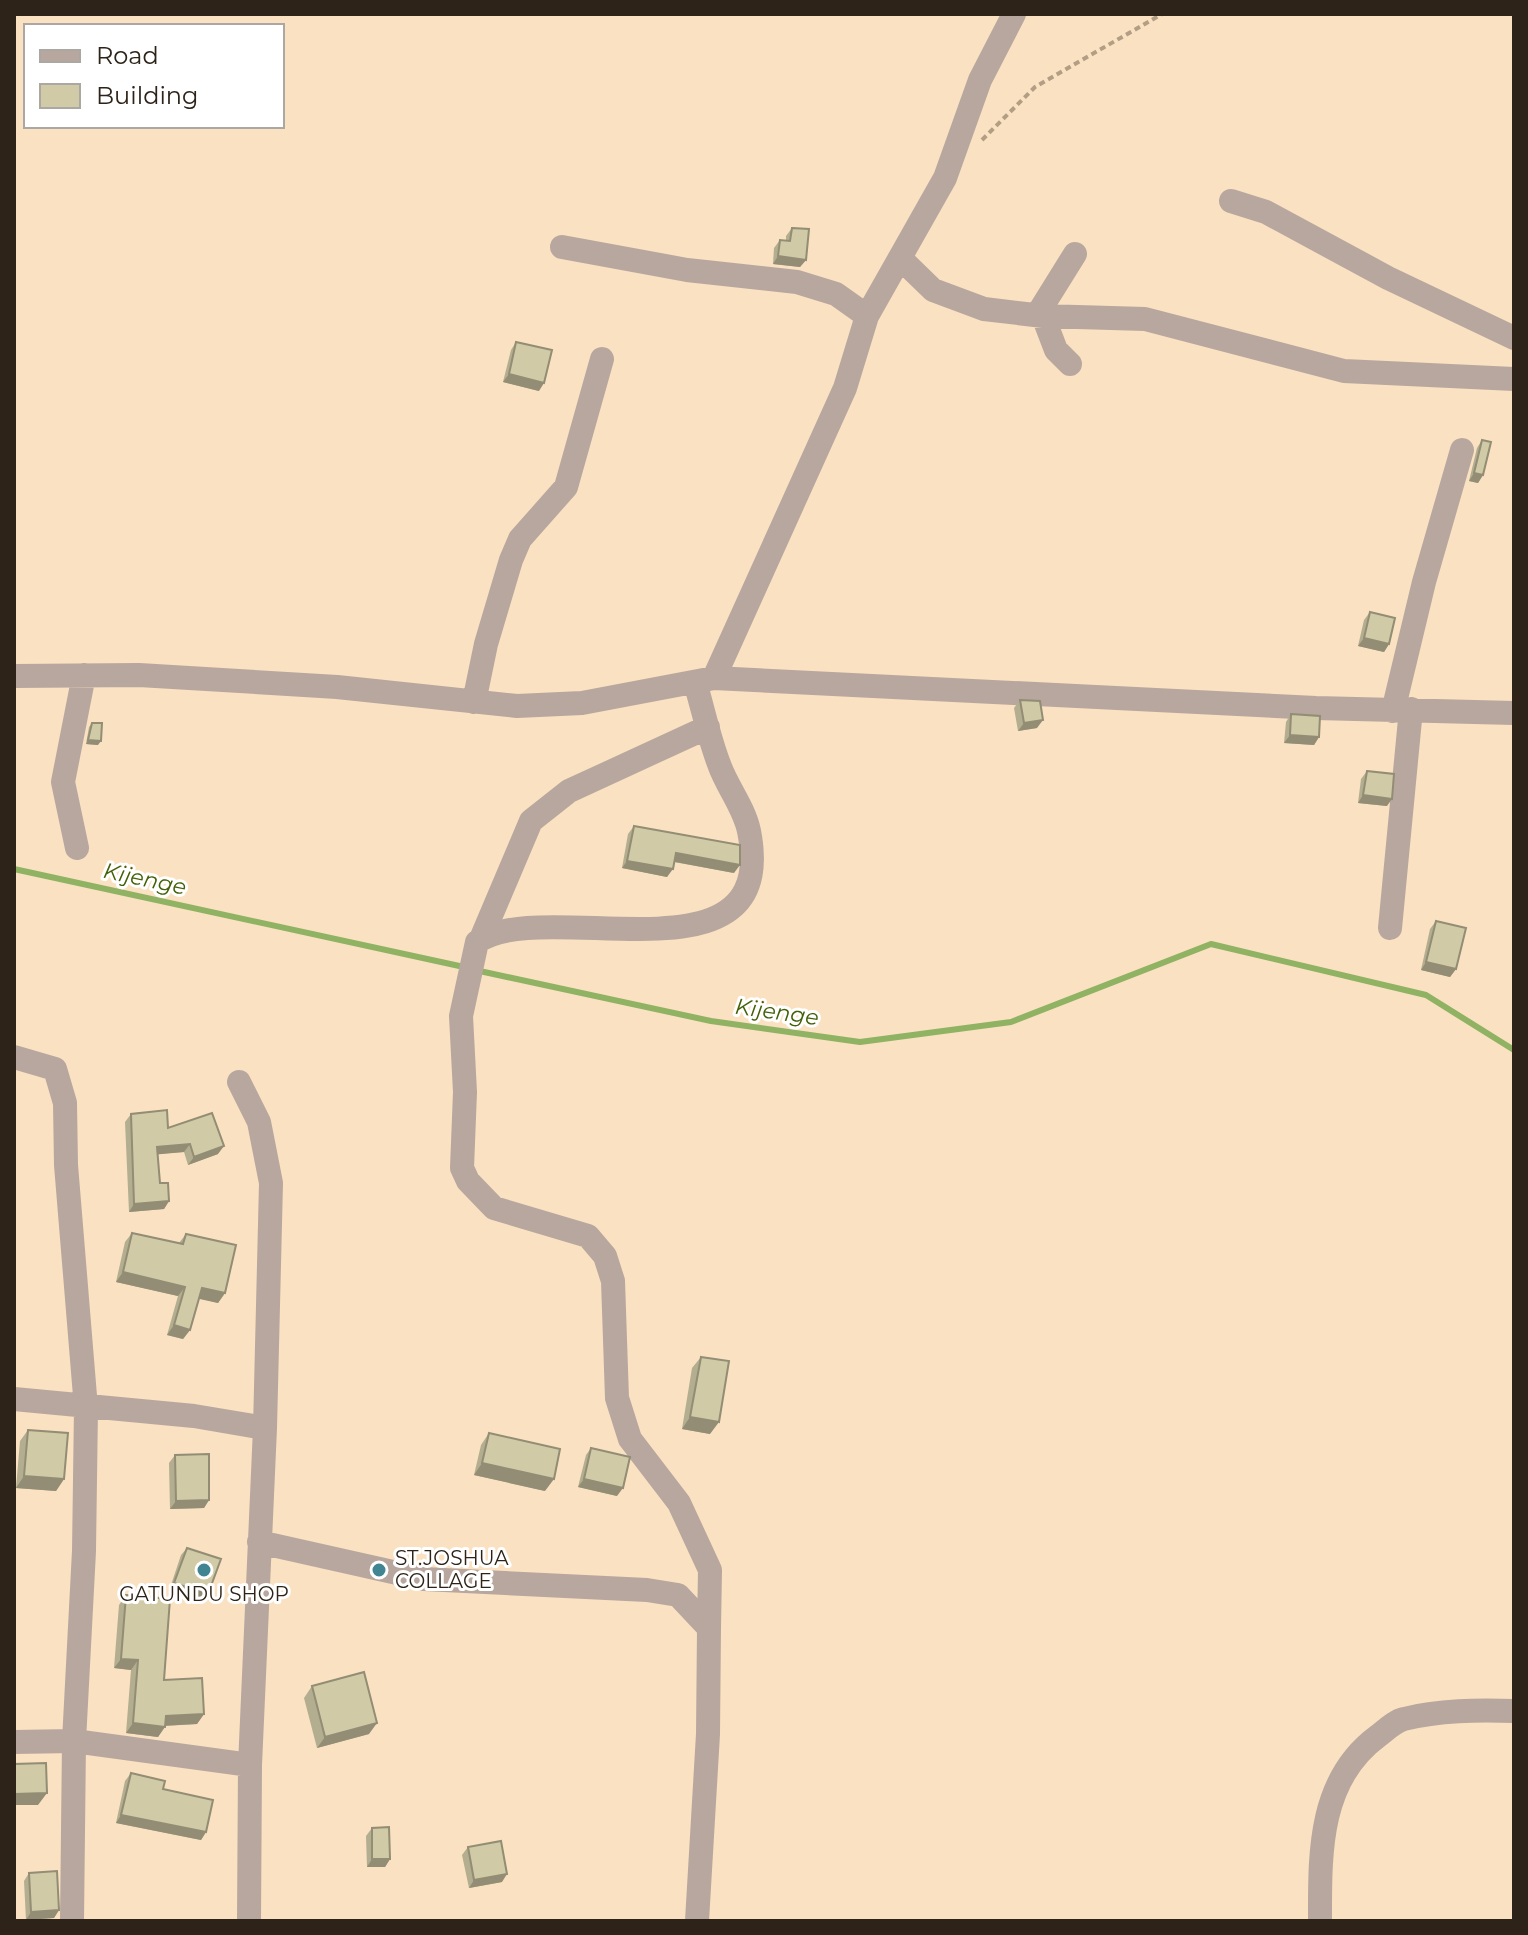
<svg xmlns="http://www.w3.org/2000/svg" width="1528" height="1935" font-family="Montserrat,sans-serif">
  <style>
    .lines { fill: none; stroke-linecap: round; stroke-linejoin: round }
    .stream { stroke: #8fb263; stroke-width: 6 }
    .path { stroke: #b19e85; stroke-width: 4; stroke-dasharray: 6 4; stroke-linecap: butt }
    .minor { stroke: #b8a79f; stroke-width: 24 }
    .wall { fill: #b3ae8f }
    .shaded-wall { fill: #928d74 }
    .building { fill: #d0caa6; stroke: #928d74; stroke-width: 2 }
    .poi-dot { fill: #408591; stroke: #fff; stroke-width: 3 }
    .labels { text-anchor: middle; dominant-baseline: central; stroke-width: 6; stroke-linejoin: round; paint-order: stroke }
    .poi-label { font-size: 20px; fill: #2d2318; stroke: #fff; text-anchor: start }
    .water-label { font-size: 22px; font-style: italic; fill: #426006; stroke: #fff }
  </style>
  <rect width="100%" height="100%" fill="#fae1c1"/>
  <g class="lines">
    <path class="stream" d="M14 869 464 967
      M475 970 711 1021 860 1042 1011 1022 1211 944 1426 995 1514 1050"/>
    <path class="path" d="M982 140 1035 87 1162 14"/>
    <path class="minor" d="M1231 201 1266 212 1388 278 1514 338
      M562 247 687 270 797 282 836 294 867 316
      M900 258 933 290 984 309 1043 316 1145 319 1344 371 1514 379
      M1037 315 1075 254
      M1043 316 1056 350 1070 364
      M14 676 139 675 337 687 517 706 582 703 714 678 845 388 867 316 945 178 980 80 1014 14
      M714 678 1316 708 1514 713
      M695 682C703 709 709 738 719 764 727 787 744 807 749 831 781 992 545 894 477 942L461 1016 465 1092 462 1168 468 1181 494 1208 588 1236 605 1256 613 1281 617 1398 630 1439 679 1503 710 1570 709 1628
      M474 702 486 644 511 560 520 539 566 487 602 359
      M1393 711 1424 582 1462 450
      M77 848 63 782 84 675
      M1390 928 1411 709
      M481 939 531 821 569 791 708 727
      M14 1057 55 1069 65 1103 66 1165 86 1408 84 1551 74 1741 72 1921
      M239 1082 259 1122 271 1183 265 1428 250 1765 249 1921
      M14 1399 194 1416 265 1428
      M259 1542 424 1579 647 1590 678 1595 709 1628 708 1734 697 1921
      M14 1742 74 1741 250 1765
      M1320 1921C1320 1854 1318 1780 1378 1736 1386 1730 1395 1721 1404 1719 1439 1710 1478 1710 1514 1711"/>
  </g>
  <path class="wall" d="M792 228 806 260 800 267 773 264 774 248 780 240 786 241V236Z
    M516 342 539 391 503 382 511 350Z
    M1482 440 1483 475 1478 483 1469 481 1477 448Z
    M1370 612 1389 644 1384 652 1358 646 1364 620Z
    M1020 700 1037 728 1018 731 1014 708Z
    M1291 714 1319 737 1314 745 1284 743 1286 722Z
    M92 723 98 745 86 744 89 727Z
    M1367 771 1387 806 1358 803 1361 779Z
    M634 826 734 873 674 862 667 877 622 868 628 834Z
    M1436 921 1456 969 1450 977 1421 970 1430 929Z
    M131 1114 218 1154 188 1165 184 1152 157 1154 160 1183 169 1201 164 1209 129 1212 125 1122Z
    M132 1233 179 1243 186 1234 225 1293 218 1303 199 1298 190 1330 183 1339 167 1335 178 1296 116 1282 125 1242Z
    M701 1357 710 1434 682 1429 692 1368Z
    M28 1430 64 1479 56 1491 16 1488 20 1441Z
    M489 1433 545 1491 474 1475 481 1445Z
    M591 1448 617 1496 578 1487 586 1455Z
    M175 1455 209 1500 204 1508 170 1509 169 1463Z
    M187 1548 208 1594 202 1602 169 1591 181 1555Z
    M126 1595 164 1680 204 1714 197 1724 165 1726 158 1737 126 1733 131 1670 114 1668 119 1605Z
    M312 1686 369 1734 317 1748 304 1698Z
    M131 1773 206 1832 201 1840 116 1823 125 1781Z
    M372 1828 390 1859 385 1867H367L366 1836Z
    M468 1847 502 1882 469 1888 462 1855Z
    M29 1873 59 1910 54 1918 26 1920 24 1881Z"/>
  <path class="shaded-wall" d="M778 256 806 260 800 267 773 264Z
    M509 374 544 383 539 391 503 382Z
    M1474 473 1483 475 1478 483 1469 481Z
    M1364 638 1389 644 1384 652 1358 646Z
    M1043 720 1037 728 1018 731 1024 723Z
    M1290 735 1319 737 1314 745 1284 743Z
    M88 740 101 741 98 745 86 744Z
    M1363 795 1392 799 1387 806 1358 803Z
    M676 853 740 865 734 873 670 861Z
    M627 861 673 869 667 877 622 868Z
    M1426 962 1456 969 1450 977 1421 970Z
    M190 1144 184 1152 151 1155 157 1147Z
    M224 1146 218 1154 188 1165 194 1157Z
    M169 1201 164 1209 129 1212 134 1204Z
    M123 1272 185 1287 178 1296 116 1282Z
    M202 1288 225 1293 218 1303 195 1298Z
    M174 1325 190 1330 183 1339 167 1335Z
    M690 1417 719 1422 710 1434 682 1429Z
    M482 1463 554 1479 545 1491 474 1475Z
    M24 1476 64 1479 56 1491 16 1488Z
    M584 1479 623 1488 617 1496 578 1487Z
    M209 1500 204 1508 170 1509 176 1501Z
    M174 1583 208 1594 202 1602 169 1591Z
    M121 1659 138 1660 131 1670 114 1668Z
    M204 1714 197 1724 159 1726 166 1716Z
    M133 1723 165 1727 158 1737 126 1733Z
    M377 1723 369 1734 317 1748 325 1737Z
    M47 1793 38 1805H14V1794Z
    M121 1815 206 1832 201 1840 116 1823Z
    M372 1859H390L385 1867H367Z
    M507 1874 502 1882 469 1888 474 1880Z
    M59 1910 54 1918 26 1920 31 1912Z"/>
  <path class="building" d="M792 228 809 229 806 260 778 256 780 240 790 241Z
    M516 342 552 350 544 383 509 374Z
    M1482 440 1491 442 1483 475 1474 473Z
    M1370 612 1395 618 1389 644 1364 638Z
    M1020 700 1040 701 1043 720 1024 723Z
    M1291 714 1320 716 1319 737 1290 735Z
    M92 723H102L101 741 88 740Z
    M1367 771 1394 774 1392 799 1363 795Z
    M634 826 740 845V865L676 853 673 869 627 861Z
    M1436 921 1466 928 1456 969 1426 962Z
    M167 1110 168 1128 212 1113 224 1146 194 1157 190 1144 157 1147 160 1183H168L169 1201 134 1204 131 1114Z
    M132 1233 183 1244 186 1234 236 1245 225 1293 202 1288 190 1330 174 1325 185 1287 123 1272Z
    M701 1357 729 1361 719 1422 690 1417Z
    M28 1430 68 1433 64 1479 24 1476Z
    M489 1433 560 1449 554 1479 482 1463Z
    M591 1448 630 1457 623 1488 584 1479Z
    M209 1454V1500L176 1501 175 1455Z
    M187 1548 221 1559 208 1594 174 1583Z
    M126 1595 170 1599 164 1680 202 1678 204 1714 166 1716 165 1727 133 1723 138 1660 121 1659Z
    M364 1672 377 1723 325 1737 312 1686Z
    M46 1763 47 1793 14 1794V1764Z
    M131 1773 165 1781 163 1789 213 1800 206 1832 121 1815Z
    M389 1827 390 1859H372V1828Z
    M501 1841 507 1874 474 1880 468 1847Z
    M57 1871 59 1910 31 1912 29 1873Z"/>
  <g class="poi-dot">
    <circle cx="204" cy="1570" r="8"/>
    <circle cx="379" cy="1570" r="8"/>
  </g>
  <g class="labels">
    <g class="poi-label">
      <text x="395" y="1558">ST.JOSHUA<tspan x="395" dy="23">COLLAGE</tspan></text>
      <text x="204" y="1594" text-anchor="middle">GATUNDU SHOP</text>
    </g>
    <g class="water-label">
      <text transform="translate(145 879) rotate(12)">Kijenge</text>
      <text transform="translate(777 1012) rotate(8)">Kijenge</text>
    </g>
  </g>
  <rect width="1528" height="1935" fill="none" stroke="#2d2318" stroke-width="32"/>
  <rect x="24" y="24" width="260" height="104" fill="#ffffff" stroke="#aba7a3" stroke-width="2"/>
  <rect x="40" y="50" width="40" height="12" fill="#b8a79f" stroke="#aba7a3" stroke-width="2"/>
  <text x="96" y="64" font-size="24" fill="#2d2318">Road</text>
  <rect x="40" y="84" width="40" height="24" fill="#d0caa6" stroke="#aba7a3" stroke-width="2"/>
  <text x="96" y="104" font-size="24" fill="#2d2318">Building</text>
</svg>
